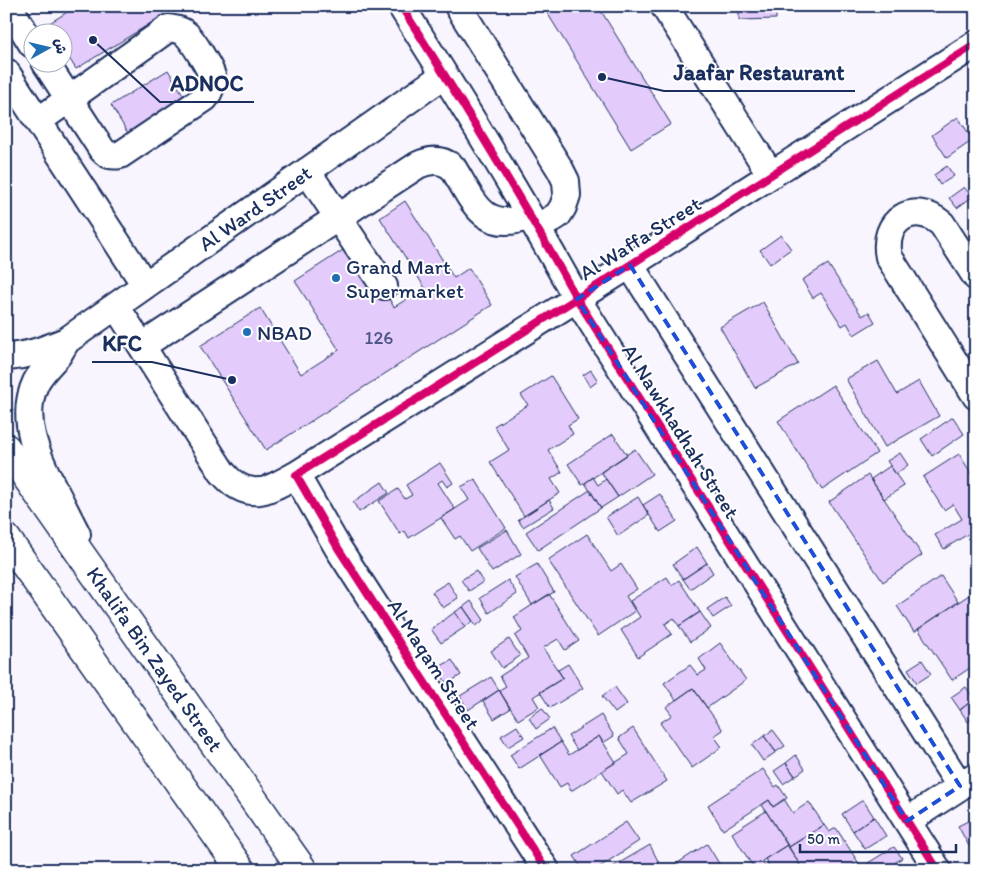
<svg xmlns="http://www.w3.org/2000/svg" width="982" height="876" font-family="Itim,'Playpen Sans Arabic',sans-serif">
  <style>
    .building { fill: #e3cbfb; stroke: #1b2f5e }
    .lines { fill: none; stroke-linecap: round; stroke-linejoin: round }
    .minor-casing { stroke: #1b2f5e; stroke-width: 30 }
    .highway-casing { stroke: #1b2f5e; stroke-width: 31 }
    .minor { stroke: #fff; stroke-width: 26 }
    .highway { stroke: #fff; stroke-width: 28 }
    .cycleway-casing { stroke: #fff; stroke-width: 11 }
    .cycleway { stroke: #d6006c; stroke-width: 8 }
    .marked { fill: none; stroke: #1d4ed8; stroke-width: 4; stroke-dasharray: 10 6; stroke-linejoin: round }
    .poi-dot { fill: #1f6fb2; stroke: #fff; stroke-width: 2 }
    .labels { text-anchor: middle; dominant-baseline: central; stroke-width: 4; stroke-linejoin: round; paint-order: stroke }
    .number-label { font-size: 19px; fill: #4d5685 }
    .street-label { font-size: 21px; fill: #1b2f5e; stroke: #fff }
    .poi-label { font-size: 21px; fill: #1b2f5e; stroke: #fff; text-anchor: start }
    .leader { fill: none; stroke: #1b2f5e; stroke-width: 2 }
    .callout-dot { fill: #1b2f5e; stroke: #fff; stroke-width: 2 }
    .callout-label { font-size: 22px; text-anchor: middle; font-weight: bold; fill: #1b2f5e; stroke: #fff; stroke-width: 4; stroke-linejoin: round; paint-order: stroke }
  </style>
  <rect width="100%" height="100%" fill="#f9f5fe"/>
  <filter id="ink" filterUnits="userSpaceOnUse"><feTurbulence type="fractalNoise" baseFrequency=".02" numOctaves="2"/><feDisplacementMap in="SourceGraphic" scale="10" xChannelSelector="R" yChannelSelector="G"/><feConvolveMatrix kernelMatrix="1 2 1 2 8 2 1 2 1" color-interpolation-filters="sRGB"/></filter>
  <g filter="url(#ink)">
    <path class="building" d="M77 6H158L164 15 76 69 62 47V32H54L48 24Z
      M543 6H598L671 124 631 149Z
      M739 6H776V19L739 20Z
      M168 70 187 101 129 135 111 105Z
      M958 117 973 140 947 158 932 135Z
      M947 166 954 176 940 185 934 175Z
      M964 187 972 197 957 208 949 198Z
      M405 201 454 278 469 268 492 305 266 450 200 346 260 308 301 374 339 350 295 281 354 243 394 307 425 288 380 218Z
      M781 235 791 249 770 264 760 250Z
      M828 264 862 316 869 312 875 322 854 335 847 323 842 326 821 293 813 298 802 280Z
      M763 302 798 364 755 388 720 327Z
      M878 361 897 394 919 381 939 416 885 447 846 379Z
      M591 370 598 381 590 387 583 375Z
      M551 376 578 419 568 425 573 434 548 450 562 472 551 479 560 493 524 516 490 462 509 450 494 426 528 405 521 395Z
      M833 385 877 453 822 490 778 421Z
      M953 417 964 434 932 456 921 439Z
      M613 434 627 455 582 485 568 464Z
      M635 449 652 474 618 497 601 472Z
      M900 453 908 465 896 474 887 461Z
      M959 454 976 481V529L944 549 935 535 962 519 953 504 944 510 923 477Z
      M440 463 453 483 447 487 442 480 438 483 455 509 409 538 405 531 400 534 379 501 398 489 405 499 412 495 406 485Z
      M890 466 904 486 884 499 871 479Z
      M868 475 922 555 883 582 829 502Z
      M593 477 598 485 606 479 618 497 601 508 585 483Z
      M475 479 506 528 470 551 460 536 455 539 441 518 469 500 461 487Z
      M382 482 389 493 359 512 353 502Z
      M590 490 601 508 538 550 526 532Z
      M660 494 677 521 660 532 643 505Z
      M638 497 649 515 618 536 606 517Z
      M549 500 554 508 523 527 518 520Z
      M507 530 521 554 492 572 477 548Z
      M587 534 611 571 621 564 637 589 626 596 635 611 598 636 548 560Z
      M697 547 707 563 683 579 673 564Z
      M707 563 713 573 690 589 683 579Z
      M537 564 554 592 532 605 515 577Z
      M476 571 483 582 469 591 461 580Z
      M941 576 958 602 914 632 897 606Z
      M667 577 672 585 679 580 700 612 679 626 674 618 665 624 672 634 638 657 621 630 640 617 630 601Z
      M508 580 517 594 489 613 480 598Z
      M448 582 458 598 443 608 432 592Z
      M549 594 579 641 565 650 558 639 543 648 563 678 533 697 539 707 518 720 499 690 506 686 500 676 528 658 515 636 522 631 514 617Z
      M969 595 976 606V664L952 680 918 629Z
      M725 597 731 606 713 618 707 609Z
      M471 601 484 620 476 626 463 607Z
      M463 607 473 621 465 627 455 612Z
      M455 612 465 627 441 643 431 629Z
      M700 612 711 628 690 642 679 626Z
      M509 639 520 656 502 668 491 651Z
      M720 643 746 680 707 708 693 688 676 700 664 683 690 665 698 675 706 670 699 659Z
      M452 660 461 675 447 684 437 668Z
      M922 660 931 674 917 683 908 669Z
      M568 664 583 688 550 708 540 692 563 678 558 670Z
      M491 677 499 690 468 710 460 696Z
      M615 687 627 704 615 713 602 696Z
      M966 687 974 699 960 710 951 697Z
      M693 688 723 730 714 736 722 747 692 768 660 723 672 715 666 707Z
      M499 690 510 709 494 719 483 701Z
      M974 699 976 702V716L968 722 960 710Z
      M542 708 550 719 536 729 529 718Z
      M601 715 614 736 603 743 599 736 577 750 568 736Z
      M517 726 524 737 508 747 501 736Z
      M552 728 561 742 519 769 510 755Z
      M633 728 667 781 631 803 622 790 617 794 602 771 629 754 619 738Z
      M773 730 785 746 776 752 764 736Z
      M599 736 616 762 571 791 567 783 560 787 540 755 561 742 569 755Z
      M764 736 776 752 763 761 752 745Z
      M796 755 805 769 795 776 786 763Z
      M786 763 795 776 783 784 774 771Z
      M763 769 775 787 778 785 787 798 773 807 769 800 723 830 708 805Z
      M784 799 793 813 809 802 824 825 789 847 762 805 769 800 773 807Z
      M863 800 874 817 853 831 842 814Z
      M766 811 787 845 762 861 767 870H755L732 833Z
      M874 817 886 836 865 849 853 831Z
      M972 819 976 826V842L969 846 958 826Z
      M626 822 639 841 595 870H583L574 856Z
      M824 825 829 832 836 828 858 862 846 870H792L800 865 789 847Z
      M707 844 723 870H672L670 868Z
      M650 845 659 863 647 870H609V869Z
      M787 845 800 865 792 870H772L765 859Z
      M894 847 902 858 884 870H872L868 863Z
      M858 862 863 870H846Z"/>
    <g class="lines">
      <defs>
        <path id="minor" d="M401 6C462 102 522 199 577 299L938 870
          M458 6 560 169 566 181 567 195 563 207 558 215 538 228
          M664 6 771 175
          M11 10 32 44
          M6 72 145 285
          M38 121 169 28C176 29 182 30 187 35 193 41 210 68 212 76 213 84 210 91 205 98L120 155C110 157 104 154 99 145L45 62
          M307 171 384 286
          M630 265 960 786
          M976 277 942 224C914 199 881 221 889 257L976 396
          M116 306 222 472C231 483 244 493 260 491 267 491 288 479 296 475L630 265 976 44
          M66 342C63 346 61 351 58 355 50 364 42 371 36 382 19 418 37 456 54 489 62 504 69 519 77 534
          M142 346 418 165C431 159 443 159 453 168 474 202 483 234 530 216
          M6 357C28 356 46 349 66 341L444 75
          M296 475 338 548 546 870
          M907 821 975 777"/>
        <path id="highway" d="M6 448 303 870
          M6 538 241 870"/>
      </defs>
      <use href="#minor" class="minor-casing"/>
      <use href="#highway" class="highway-casing"/>
      <use href="#minor" class="minor"/>
      <use href="#highway" class="highway"/>
      <defs>
        <path id="cycleway" d="M401 6C462 102 522 199 577 299L938 870
          M546 870 338 548 296 475 630 265 976 44"/>
      </defs>
      <use href="#cycleway" class="cycleway-casing"/>
      <use href="#cycleway" class="cycleway"/>
    </g>
  </g>
  <path class="marked" d="M630 265 960 786 907 821 577 299Z"/>
  <g class="poi-dot">
    <circle cx="336" cy="278" r="5"/>
    <circle cx="247" cy="332" r="5"/>
  </g>
  <g class="labels">
    <g class="number-label">
      <text x="379" y="337">126</text>
    </g>
    <g class="street-label">
      <text transform="translate(255 208) rotate(-35)">Al Ward Street</text>
      <text transform="translate(640 238) rotate(-32)">Al Waffa Street</text>
      <text transform="translate(681 431) rotate(58)">Al Nawkhadhah Street</text>
      <text transform="translate(155 659) rotate(55)">Khalifa Bin Zayed Street</text>
      <text transform="translate(434 664) rotate(57)">Al Maqam Street</text>
    </g>
    <g class="poi-label">
      <text x="346" y="266">Grand Mart<tspan x="346" dy="24">Supermarket</tspan></text>
      <text x="257" y="332">NBAD</text>
    </g>
  </g>
  <path class="leader" d="M602 77L664 91H855M93 40L160 102H254M232 380L152 362H92"/>
  <g class="callout-dot">
    <circle cx="602" cy="77" r="5"/>
    <circle cx="93" cy="40" r="5"/>
    <circle cx="232" cy="380" r="5"/>
  </g>
  <g class="callout-label">
    <text x="759" y="80">Jaafar Restaurant</text>
    <text x="207" y="91">ADNOC</text>
    <text x="122" y="351">KFC</text>
  </g>
  <rect width="982" height="876" fill="none" stroke="#fff" stroke-width="25"/>
  <rect x="12" y="12" width="957" height="851" fill="none" stroke="#1b2f5e" stroke-width="2" filter="url(#ink)"/>
  <g transform="translate(48 48) rotate(82)"><circle r="24" fill="#ffffff" stroke="#a4acbf"/>
  <path d="M0-4L9 19L0 12L-9 19Z" fill="#1f6fb2"/>
  <text y="-8" font-size="14" font-weight="bold" text-anchor="middle" fill="#1b2f5e">ش</text>
  </g>
  <path d="M800 844v8h156v-8" fill="none" stroke="#1b2f5e" stroke-width="2.5"/>
  <text x="807" y="844" font-size="15" fill="#1b2f5e" stroke="#ffffff" stroke-width="4" paint-order="stroke">50 m</text>
</svg>
